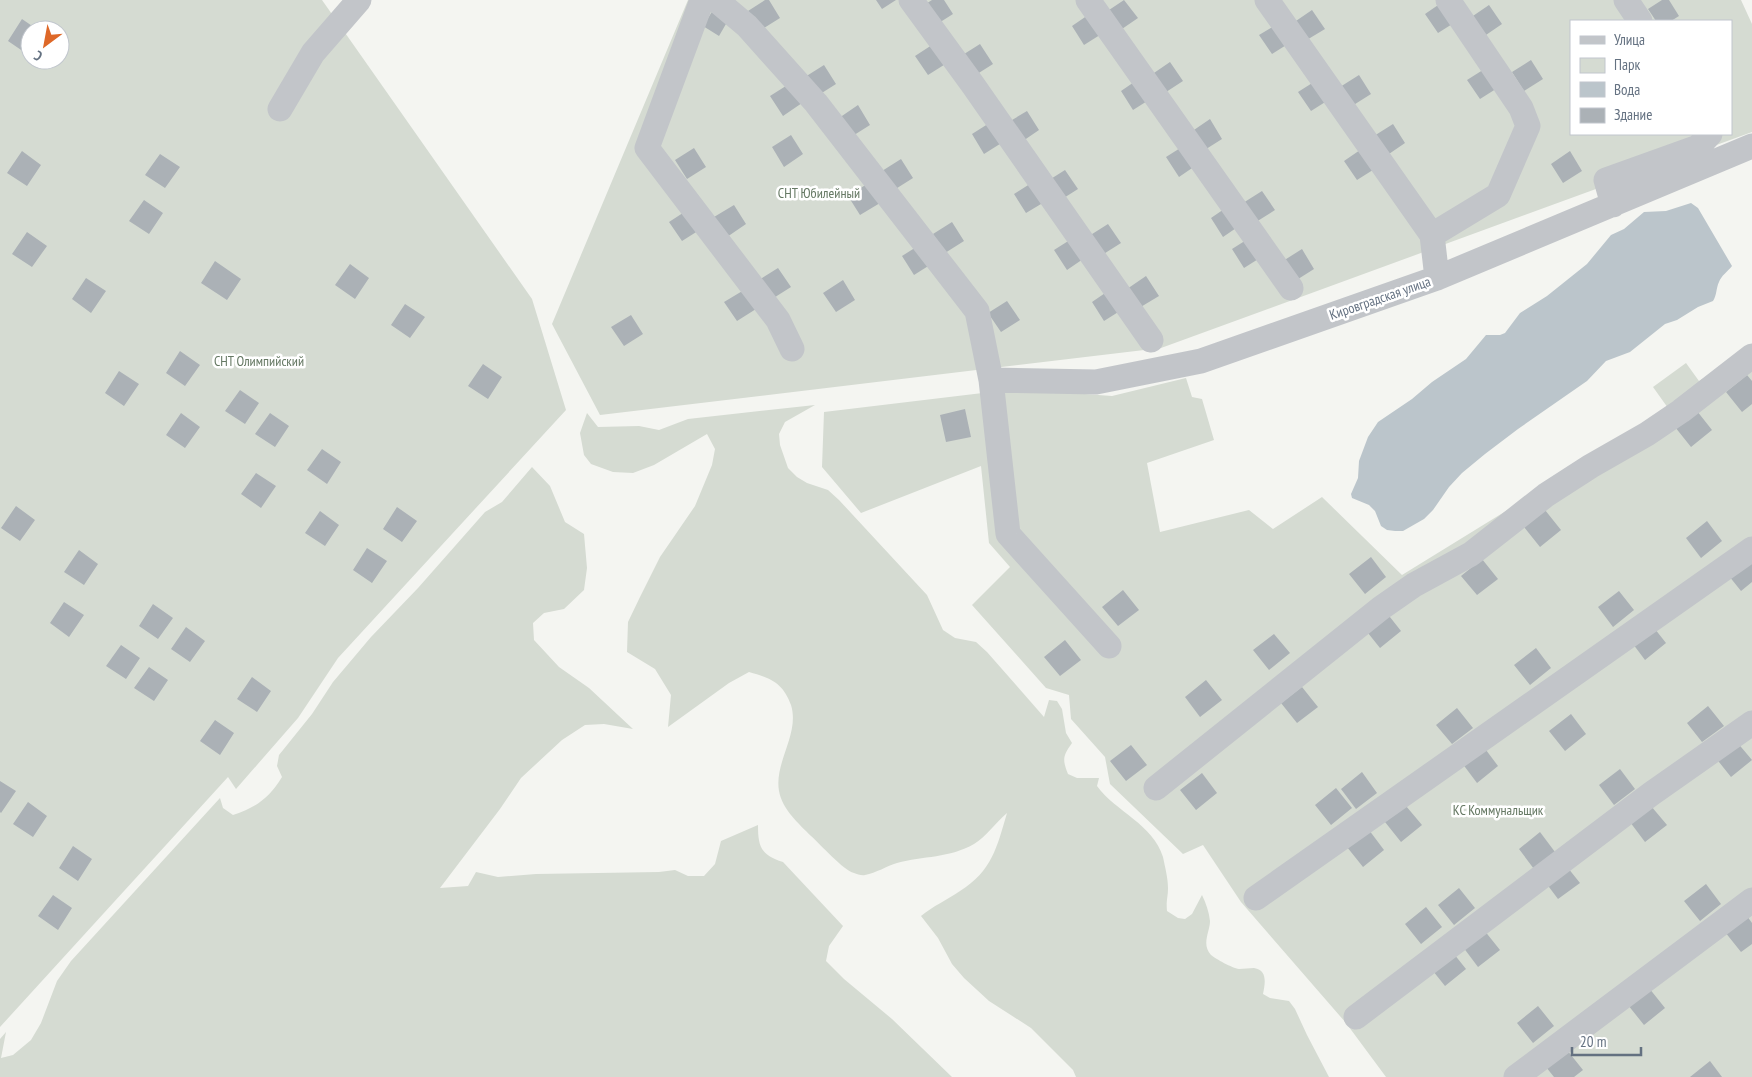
<svg xmlns="http://www.w3.org/2000/svg" width="1752" height="1077" font-family="'PT Sans Narrow',sans-serif">
  <style>
    .green { fill: #d5dbd2; fill-rule: evenodd }
    .water { fill: #bbc5cb }
    .building { fill: #abb1b6 }
    .lines { fill: none; stroke-linecap: round; stroke-linejoin: round }
    .street { stroke: #c2c5c9; stroke-width: 25 }
    .labels { text-anchor: middle; dominant-baseline: central; stroke-width: 5; stroke-linejoin: round; paint-order: stroke }
    .park-label { font-size: 14px; fill: #657863; stroke: #fff }
    .street-label { font-size: 14px; fill: #647181; stroke: #fff }
  </style>
  <rect width="100%" height="100%" fill="#f4f5f1"/>
  <path class="green" d="M0 0H322L532 299 566 410 338 658 298 718 236 789 228 777 0 1027ZM30 30H60V60H30Z
    M688 0H1741L1752 24V132L1161 348 600 415 552 324ZM1571 21H1731V134H1571Z
    M1752 350V1077H1386L1346 1023 1241 902 1203 845 1183 854 1110 784 1105 757 1071 719 1069 695 1046 688 972 605 1010 567 989 543 981 466 861 513 822 467 824 412 1016 389 1112 396 1186 378 1192 397 1202 399 1214 440 1147 463 1160 532 1249 510 1273 529 1322 497 1402 575 1540 490 1668 408 1653 387 1686 363 1699 381Z
    M815 405 785 422 779 434 780 445 788 468 797 477 807 483 828 490 839 500 927 595 943 630 955 638 976 642 987 652 1044 717 1049 700 1057 701 1062 709 1066 733 1072 743C1063 756 1062 759 1068 774L1077 778H1099L1097 786C1116 812 1153 824 1163 857 1165 867 1168 878 1168 888 1168 897 1166 901 1167 911L1178 918 1185 919 1192 914 1202 895C1206 903 1209 912 1210 921 1210 932 1201 944 1211 955 1216 959 1232 968 1239 969 1244 969 1249 968 1254 968 1268 970 1265 984 1263 994L1270 998 1289 1001 1295 1009 1307 1035 1329 1077H1076L1073 1070 1031 1028 989 1001 964 978 952 964 938 938 921 916C933 906 947 900 960 891 992 871 997 847 1007 813 996 822 986 837 974 844 950 858 923 856 897 863 887 866 876 873 865 875 862 876 857 874 854 873 843 870 821 845 811 836 799 824 782 809 779 791 774 762 800 734 791 705 783 683 771 678 749 672L729 683 668 727 671 695 655 669 627 652 628 622 640 597 660 557 695 506 712 465 715 449 707 434 654 465 633 473 613 472 591 464 584 455 580 433 587 413 598 427 639 426 659 430 688 419Z
    M532 467 550 486 565 522 584 534 587 568 584 590 564 609 544 613 533 623 534 640 559 667 589 688 633 729 604 724 585 725 562 740 521 778 500 809 440 888 468 886 476 872 498 877 536 874 659 872 675 870 688 876H704L715 864 721 841 758 825C758 847 761 855 783 862L843 926 829 946 826 961 844 979 892 1019 952 1077H0V1039L6 1032 1 1058 13 1055 31 1040 41 1023 57 981 71 961 220 798 223 808 233 815C257 807 269 798 282 777L277 766 279 755 312 714 333 682 371 637 418 588 485 512 502 502Z"/>
  <path class="water" d="M1691 203 1698 208 1732 266C1728 271 1721 276 1719 282 1716 288 1717 295 1713 301L1698 307 1677 320 1665 324 1630 352 1606 361 1587 381 1518 429 1485 454 1462 473 1449 487 1433 510 1424 519 1403 531H1395L1387 530 1381 526 1375 511 1369 505 1352 498 1351 494 1358 478 1359 461 1368 437 1378 422 1412 399 1432 382 1466 359 1486 335H1500L1505 333 1520 313 1547 296 1587 264 1611 235 1624 229 1644 212 1666 211Z"/>
  <path class="building" d="M765 0H769L780 18 761 30 748 11Z
    M876 0H896L882 9Z
    M932 0H944L953 14 934 26 921 7Z
    M1124 0 1138 18 1119 31 1106 12Z
    M1662 0H1669L1679 16 1671 21H1656L1648 9Z
    M1444 1 1457 21 1438 33 1425 14Z
    M1489 5 1502 24 1483 37 1470 18Z
    M715 7 730 17 719 36 703 26Z
    M1312 10 1325 29 1305 41 1293 23Z
    M1091 13 1103 33 1084 45 1072 26Z
    M22 19 38 30H30V50L27 54 8 41Z
    M1279 23 1291 42 1272 54 1259 35Z
    M935 43 947 63 928 75 915 56Z
    M980 44 993 64 974 76 961 56Z
    M1531 60 1543 79 1524 91 1512 72Z
    M1170 62 1183 81 1163 94 1151 75Z
    M824 65 836 84 817 96 805 77Z
    M1486 68 1499 87 1480 99 1467 80Z
    M1359 75 1371 94 1352 106 1340 87Z
    M1140 78 1152 98 1133 110 1121 91Z
    M1317 80 1330 99 1311 111 1298 92Z
    M789 84 802 103 783 116 770 96Z
    M858 105 870 125 851 137 839 118Z
    M1027 111 1039 130 1020 143 1007 123Z
    M1210 119 1222 139 1203 151 1191 132Z
    M991 122 1003 142 984 154 972 134Z
    M1393 124 1405 143 1386 156 1374 136Z
    M791 135 803 154 784 167 772 147Z
    M1185 145 1198 164 1179 177 1166 157Z
    M694 148 706 167 687 179 675 160Z
    M1363 148 1376 168 1357 180 1344 161Z
    M22 151 41 165 27 186 7 173Z
    M1570 151 1582 171 1563 183 1551 164Z
    M160 154 180 167 165 188 145 175Z
    M901 159 913 178 894 190 882 171Z
    M1065 170 1078 189 1059 201 1046 182Z
    M1033 182 1046 201 1026 213 1014 194Z
    M867 184 880 203 860 215 848 196Z
    M1262 191 1275 210 1256 222 1243 203Z
    M144 200 163 213 149 234 129 221Z
    M734 205 746 224 727 237 714 217Z
    M1230 205 1242 224 1223 237 1211 218Z
    M689 209 701 229 682 241 669 222Z
    M952 222 964 241 945 253 933 234Z
    M1108 224 1121 243 1102 255 1089 236Z
    M27 232 47 246 32 267 12 254Z
    M1251 237 1263 256 1244 268 1232 249Z
    M1073 238 1086 257 1067 270 1054 250Z
    M921 244 933 263 914 275 902 256Z
    M1302 249 1314 269 1295 281 1283 261Z
    M215 261 241 279 227 300 201 283Z
    M350 264 369 278 355 299 335 285Z
    M778 268 791 287 772 299 759 280Z
    M1146 276 1159 296 1139 308 1127 289Z
    M86 278 106 291 91 313 72 299Z
    M843 280 855 300 836 312 823 293Z
    M1111 289 1123 309 1104 321 1092 302Z
    M744 290 756 309 737 321 724 302Z
    M1007 301 1020 320 1001 332 988 313Z
    M405 304 425 317 410 338 391 325Z
    M631 315 643 334 624 346 611 327Z
    M180 351 200 365 185 386 166 373Z
    M483 364 502 377 488 399 468 386Z
    M119 371 139 384 124 406 105 393Z
    M1747 375 1752 381V404L1742 412 1726 392Z
    M240 390 259 403 245 424 225 411Z
    M965 409 971 437 946 442 940 415Z
    M1697 411 1712 430 1691 447 1675 427Z
    M181 413 200 427 185 448 166 435Z
    M270 413 289 426 275 447 255 434Z
    M322 449 341 462 327 484 307 470Z
    M256 473 276 486 261 508 241 494Z
    M16 506 35 520 20 541 1 528Z
    M397 507 417 521 402 542 383 529Z
    M1545 510 1561 530 1540 547 1524 527Z
    M320 511 339 525 325 546 305 533Z
    M1707 521 1722 541 1701 558 1686 538Z
    M367 548 387 561 372 583 353 570Z
    M79 550 98 564 84 585 64 572Z
    M1371 557 1386 577 1365 594 1349 574Z
    M1482 559 1498 579 1477 595 1461 576Z
    M1752 562V582L1741 591 1725 571Z
    M1123 590 1139 610 1118 626 1102 607Z
    M1619 591 1634 610 1613 627 1598 607Z
    M64 602 84 615 69 637 50 623Z
    M153 604 173 618 158 639 139 626Z
    M1386 612 1401 631 1380 648 1364 628Z
    M1651 624 1666 643 1645 660 1630 640Z
    M186 627 205 641 190 662 171 649Z
    M1274 634 1290 653 1269 670 1253 650Z
    M1065 640 1081 660 1060 676 1044 657Z
    M121 645 140 658 126 679 106 666Z
    M1536 648 1551 668 1530 685 1514 665Z
    M149 667 168 680 154 701 134 688Z
    M252 677 271 691 257 712 237 699Z
    M1206 680 1222 700 1200 717 1185 697Z
    M1302 687 1318 707 1297 723 1281 703Z
    M1708 706 1724 726 1702 742 1687 723Z
    M1457 708 1473 728 1452 744 1436 725Z
    M1571 714 1586 734 1565 751 1549 731Z
    M215 720 234 733 220 755 200 741Z
    M1736 741 1752 760 1731 777 1715 757Z
    M1131 745 1147 765 1126 781 1110 761Z
    M1483 746 1498 766 1477 783 1462 763Z
    M1620 769 1635 789 1614 805 1599 785Z
    M1362 772 1377 793 1356 809 1341 789Z
    M1202 773 1217 793 1196 810 1180 790Z
    M0 781 16 791 1 813 0 812Z
    M1336 788 1352 808 1331 825 1315 805Z
    M28 802 47 816 33 837 13 824Z
    M1406 806 1422 825 1401 842 1385 822Z
    M1651 806 1667 825 1645 842 1630 822Z
    M1369 830 1384 850 1363 867 1347 847Z
    M1540 832 1555 852 1534 869 1519 849Z
    M73 846 92 859 78 881 59 868Z
    M1564 863 1580 883 1558 899 1543 879Z
    M1706 884 1721 904 1700 921 1684 901Z
    M1459 888 1475 908 1454 925 1438 905Z
    M53 895 72 908 58 930 38 916Z
    M1426 907 1442 927 1421 944 1405 924Z
    M1747 916 1752 923V944L1741 952 1725 932Z
    M1484 930 1500 950 1478 967 1463 947Z
    M1450 949 1466 969 1445 986 1429 966Z
    M1649 988 1665 1008 1644 1025 1628 1005Z
    M1538 1006 1554 1026 1533 1043 1517 1023Z
    M1567 1050 1583 1070 1574 1077H1554L1546 1067Z
    M1710 1061 1722 1077H1690Z"/>
  <g class="lines">
    <path class="street" d="M702 0 647 148 778 320 792 349
      M716 0 747 26 816 103 977 311 991 380 1008 534 1109 646
      M911 0 973 85 1151 340
      M1088 0 1291 288
      M1267 0 1432 235
      M1626 0 1640 21
      M280 109 313 53 359 0
      M1613 205 1606 180 1698 147 1710 134
      M1437 278 1432 235 1498 195 1528 126 1521 108 1448 0
      M991 380 1096 382 1201 361 1437 278 1752 146
      M1156 788 1381 608 1414 585 1471 554 1546 495 1591 466 1647 434 1681 411 1752 356
      M1256 898 1752 549
      M1356 1017 1651 794 1752 723
      M1516 1077 1752 900"/>
  </g>
  <g class="labels">
    <g class="park-label">
      <text x="819" y="193">СНТ Юбилейный</text>
      <text x="259" y="361">СНТ Олимпийский</text>
      <text x="1498" y="810">КС Коммунальщик</text>
    </g>
    <g class="street-label">
      <text transform="translate(1380 298) rotate(-19)">Кировградская улица</text>
    </g>
  </g>
  <rect x="1570" y="20" width="162" height="115" fill="#ffffff" stroke="#c1c6cd"/>
  <rect x="1580" y="36" width="25" height="8" fill="#c2c5c9" stroke="#c1c6cd"/>
  <text x="1614" y="45" font-size="15" fill="#647181">Улица</text>
  <rect x="1580" y="58" width="25" height="15" fill="#d5dbd2" stroke="#c1c6cd"/>
  <text x="1614" y="70" font-size="15" fill="#647181">Парк</text>
  <rect x="1580" y="82" width="25" height="15" fill="#bbc5cb" stroke="#c1c6cd"/>
  <text x="1614" y="95" font-size="15" fill="#647181">Вода</text>
  <rect x="1580" y="108" width="25" height="15" fill="#abb1b6" stroke="#c1c6cd"/>
  <text x="1614" y="120" font-size="15" fill="#647181">Здание</text>
  <g transform="translate(45 45) rotate(212)"><circle r="24" fill="#ffffff" stroke="#c1c6cd"/>
  <path d="M0-4L9 19L0 12L-9 19Z" fill="#de6828"/>
  <text y="-8" font-size="14" font-weight="bold" text-anchor="middle" fill="#647181">С</text>
  </g>
  <path d="M1572 1047v8h69v-8" fill="none" stroke="#647181" stroke-width="2.5"/>
  <text x="1580" y="1047" font-size="15" fill="#647181" stroke="#ffffff" stroke-width="4" paint-order="stroke">20 m</text>
</svg>
